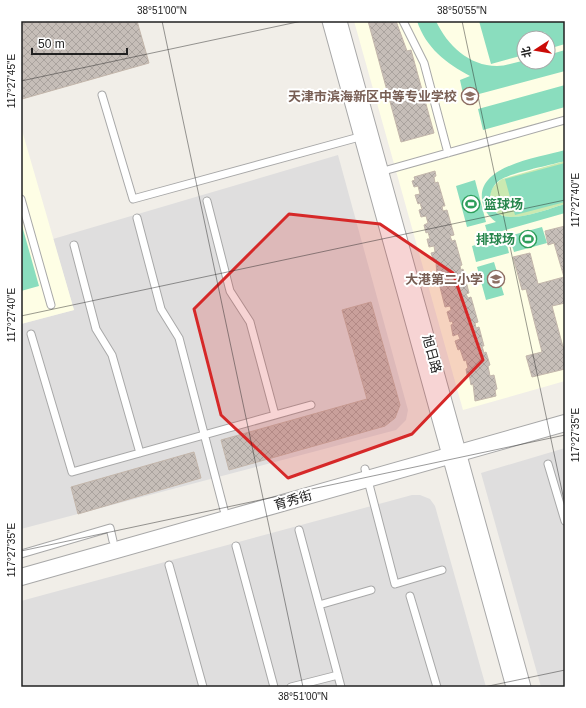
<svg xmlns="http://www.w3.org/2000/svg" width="586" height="708" font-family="Helvetica,'Noto Sans SC',sans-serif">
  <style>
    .residential { fill: #dfdede }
    .education { fill: #fefee5; fill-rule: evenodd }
    .grass { fill: #cbe9b1 }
    .pitch { fill: #8addbe }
    .building { fill: url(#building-cross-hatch); stroke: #c3b6ab }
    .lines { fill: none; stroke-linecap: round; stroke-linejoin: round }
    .service-casing { stroke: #a8a8a8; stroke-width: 9 }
    .minor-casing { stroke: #a8a8a8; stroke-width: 15 }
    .tertiary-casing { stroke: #a8a8a8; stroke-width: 18 }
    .service { stroke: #fff; stroke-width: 7 }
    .minor { stroke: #fff; stroke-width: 13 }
    .tertiary { stroke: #fff; stroke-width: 16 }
    .marked { fill: #d62828; fill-opacity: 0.2; stroke: #d62828; stroke-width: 3; stroke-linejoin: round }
    .ticks { fill: none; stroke: #212121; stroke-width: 1; stroke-opacity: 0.45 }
    .labels { text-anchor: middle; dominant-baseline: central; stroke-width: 4; stroke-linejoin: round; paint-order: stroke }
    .education-label { font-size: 13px; font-weight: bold; fill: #785e54; stroke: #fff; text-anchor: end }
    .leisure-label { font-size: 13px; font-weight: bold; fill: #27864d; stroke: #fff; text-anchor: start }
    .street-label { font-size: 13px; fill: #212121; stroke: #fff }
    .neatline { fill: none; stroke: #212121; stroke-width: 1.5 }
    .ticks-label { font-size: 10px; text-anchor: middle; fill: #212121 }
  </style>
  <defs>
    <pattern id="building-cross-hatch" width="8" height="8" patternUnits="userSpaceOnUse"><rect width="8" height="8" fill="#c6beb8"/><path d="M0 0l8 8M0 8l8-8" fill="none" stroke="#aaa39e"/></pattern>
  </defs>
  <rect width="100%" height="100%" fill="#f1eee8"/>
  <path class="residential" d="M338 155 408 410 406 420 396 430 21 529V324L74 310 53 239Z
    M565 448V687H541L481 473Z
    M412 495H420L430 499 435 506 486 687H21V601Z"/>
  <path class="education" d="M354 21H565V381L463 410ZM524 38H548V62H524Z
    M21 127 74 310 21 324Z"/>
  <path class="grass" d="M565 161V204C546 209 494 233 490 199 489 190 495 184 502 179Z"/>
  <path class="pitch" d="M417 21H436C447 45 469 66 497 66 506 66 515 62 524 61 531 61 540 62 548 62V55L565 50V71L464 98 460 80 470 76C446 63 426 48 417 21Z
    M479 21H565V44L548 49V38H524V55L491 64Z
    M565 85V107L483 130 478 109Z
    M565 150V161C551 165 510 173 500 180 494 184 490 191 490 199 492 233 547 209 565 204V213L488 235 485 225 496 222C488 216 483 209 482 199 478 165 541 157 565 150Z
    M565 163V202L515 215 505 179Z
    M475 180 486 222 467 227 456 186Z
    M21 222 39 286 21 291Z
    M542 227 547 243 514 252 509 236Z
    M505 237 509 253 476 262 472 246Z
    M494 262 504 295 486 300 477 267Z"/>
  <path class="building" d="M21 21H137L149 63 22 99Z
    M368 21H396L407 51 411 50 434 133 401 142Z
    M435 171 436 176 434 177 435 183 438 182 445 206H442L443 211 447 210 454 235 450 236 452 241 455 240 462 265 460 266 461 270 463 269 469 293 466 294 468 298 471 297 478 322 475 323 476 328 479 327 484 346H482L484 353 486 352 490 365 488 366 490 376 494 375 497 389 495 390 496 396 475 401 473 384 471 385 469 374 467 375 466 369 468 368 466 360 464 361 460 349 458 350 455 341 460 339 458 334 453 336 451 325 453 324 452 321 450 322 447 312 451 310 450 306 445 307 439 283 443 282 442 275 437 277 436 262H434L431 253 435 252 434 246 429 247 427 239H430L428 232 426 233 424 225 428 223 426 216 421 217 419 210 422 209 420 203 418 204 415 195 420 194 418 186 414 187 412 181 415 180 414 177Z
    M565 226V303L552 306 563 347 565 346V369L532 377 526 356 542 352 526 289 522 290 513 257 530 253 538 284 564 277 554 243 548 245 545 231Z
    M371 302 400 405 395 418 385 426 229 470 221 440 367 399 342 310Z
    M194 452 201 478 78 514 71 487Z"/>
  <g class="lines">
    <defs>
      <path id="service" d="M403 21 424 63 448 153
        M102 95 133 199 363 136
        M380 172 565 120
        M21 199 51 305
        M207 201 230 291 250 322 275 415
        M137 218 161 309 179 338 224 510
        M74 245 96 329 112 355 140 453
        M31 334 72 472 311 405
        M548 464 565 521
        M365 469 395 584 442 570
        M299 530 341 687
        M236 546 274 687
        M21 554 110 528 113 541
        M169 565 203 687
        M410 596 437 687
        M319 605 371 590
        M291 687 338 675"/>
      <path id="minor" d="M329 21 513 687
        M340 21 524 687"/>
      <path id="tertiary" d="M21 577 565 423"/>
    </defs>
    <use href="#service" class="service-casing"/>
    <use href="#minor" class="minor-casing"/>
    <use href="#tertiary" class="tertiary-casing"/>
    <use href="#service" class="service"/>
    <use href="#minor" class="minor"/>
    <use href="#tertiary" class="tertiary"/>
  </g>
  <path class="marked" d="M289 214 380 224 453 273 483 360 412 434 288 478 221 415 194 309Z"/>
  <path class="ticks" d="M162 21 303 687M462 21 565 505M21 81 302 21M21 316 565 200M21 551 565 435M484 687 565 670"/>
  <defs>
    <symbol id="school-ring" viewBox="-11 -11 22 22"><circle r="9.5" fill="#fff" stroke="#8d6e63" stroke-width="1.5"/><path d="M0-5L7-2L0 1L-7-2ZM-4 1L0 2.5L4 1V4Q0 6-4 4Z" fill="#8d6e63"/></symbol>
    <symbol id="stadium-ring" viewBox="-11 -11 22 22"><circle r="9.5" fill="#fff" stroke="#2e9e5b" stroke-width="1.5"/><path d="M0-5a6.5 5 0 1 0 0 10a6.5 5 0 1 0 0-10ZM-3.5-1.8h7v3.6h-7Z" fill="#2e9e5b"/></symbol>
  </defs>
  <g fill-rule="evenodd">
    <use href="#school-ring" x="460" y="86" width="20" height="20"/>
    <use href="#stadium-ring" x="461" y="194" width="20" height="20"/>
    <use href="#stadium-ring" x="518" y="229" width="20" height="20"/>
    <use href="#school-ring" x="486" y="269" width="20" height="20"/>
  </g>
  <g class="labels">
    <g class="education-label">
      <text x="457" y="96">天津市滨海新区中等专业学校</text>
      <text x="483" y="279">大港第二小学</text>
    </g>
    <g class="leisure-label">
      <text x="484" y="204">篮球场</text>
      <text x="515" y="239" text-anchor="end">排球场</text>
    </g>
    <g class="street-label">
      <text transform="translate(432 354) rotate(75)">旭日路</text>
      <text transform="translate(293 500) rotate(-16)">育秀街</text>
    </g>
  </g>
  <rect width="586" height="708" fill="none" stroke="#ffffff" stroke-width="44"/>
  <g transform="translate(536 50) rotate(258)"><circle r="19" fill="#ffffff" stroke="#a6a6a6"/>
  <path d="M0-3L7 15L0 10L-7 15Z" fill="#cb0b07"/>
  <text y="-6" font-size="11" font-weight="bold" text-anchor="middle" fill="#212121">北</text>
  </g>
  <path d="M32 48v6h95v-6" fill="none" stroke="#212121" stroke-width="2"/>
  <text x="38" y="48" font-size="12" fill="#212121" stroke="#ffffff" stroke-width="3" paint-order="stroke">50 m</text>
  <rect x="22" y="22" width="542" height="664" class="neatline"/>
  <g class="ticks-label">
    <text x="162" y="14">38°51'00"N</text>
    <text x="462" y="14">38°50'55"N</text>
    <text transform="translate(11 81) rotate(-90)" y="4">117°27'45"E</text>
    <text transform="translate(575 200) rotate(-90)" y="4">117°27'40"E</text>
    <text transform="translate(11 315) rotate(-90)" y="4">117°27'40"E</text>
    <text transform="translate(575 435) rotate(-90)" y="4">117°27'35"E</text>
    <text transform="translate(11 550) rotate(-90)" y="4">117°27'35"E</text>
    <text x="303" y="700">38°51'00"N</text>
  </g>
</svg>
